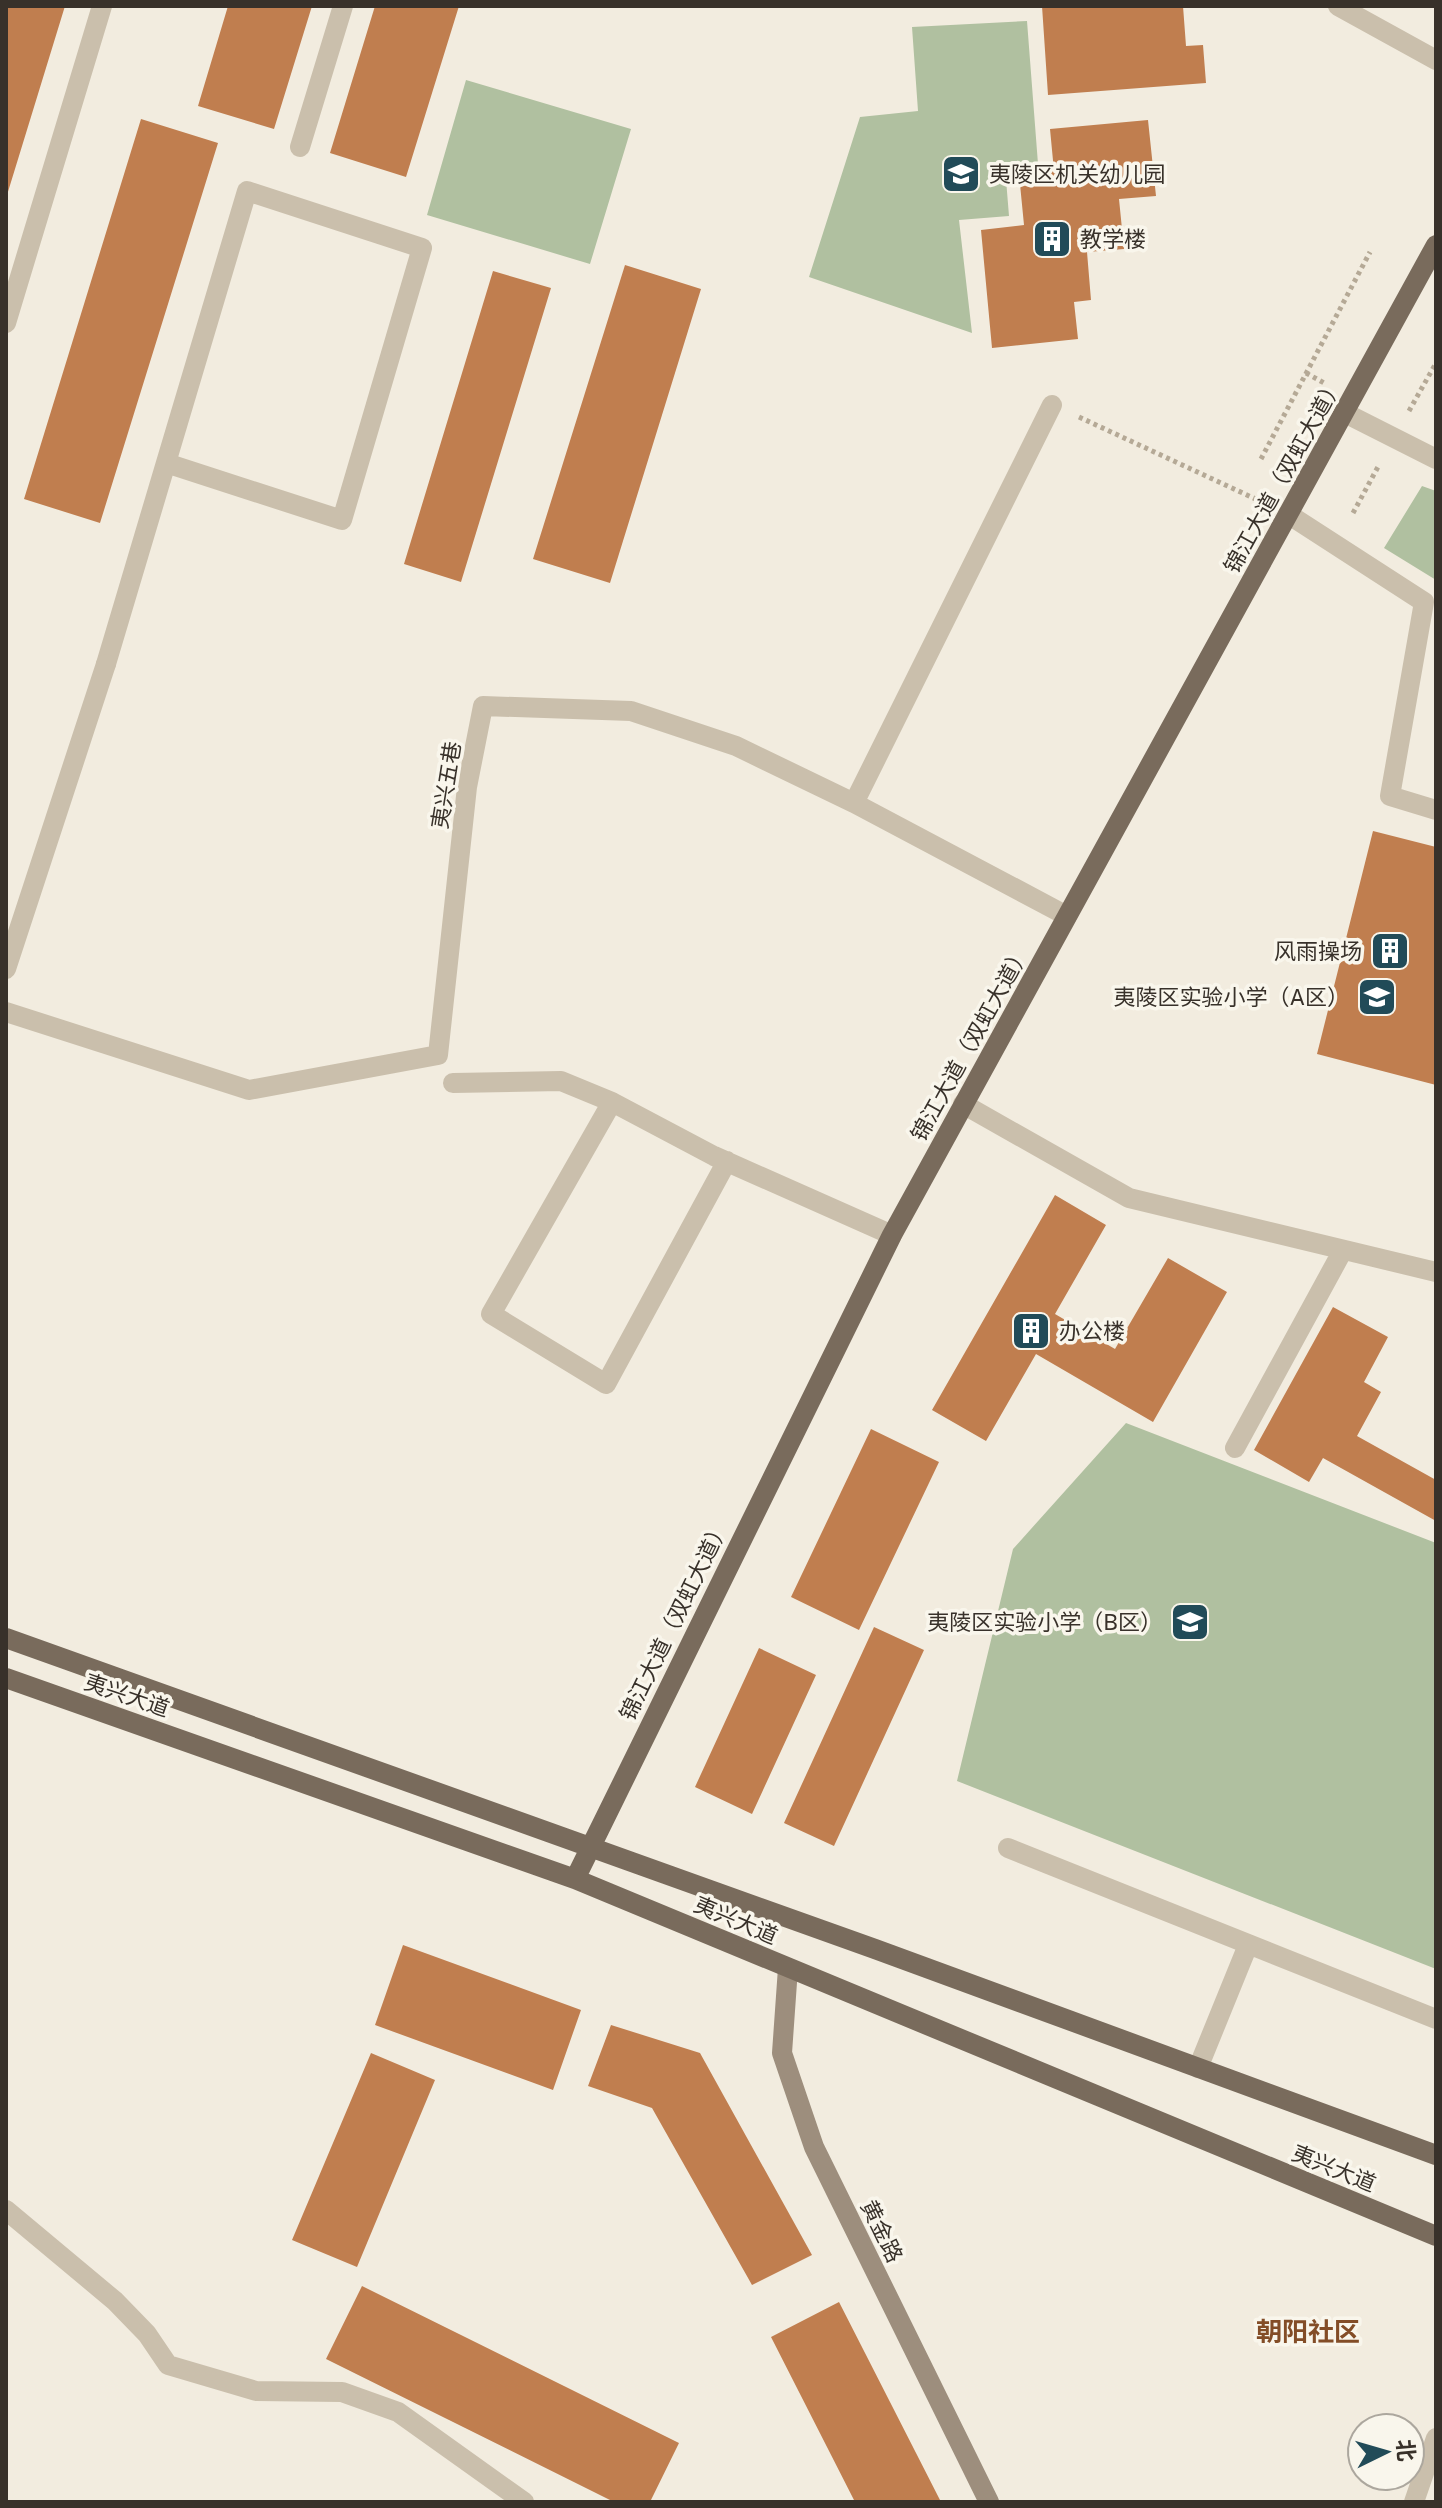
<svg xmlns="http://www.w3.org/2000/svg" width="1442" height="2508" font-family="'Public Sans','Noto Sans SC',sans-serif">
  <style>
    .green { fill: #b0c0a0 }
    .building { fill: #c07e4f }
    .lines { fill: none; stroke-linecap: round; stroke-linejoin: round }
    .path { stroke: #b5a996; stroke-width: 5; stroke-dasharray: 4 4; stroke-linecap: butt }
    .service { stroke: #cabfac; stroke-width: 20 }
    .minor { stroke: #cabfac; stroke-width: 20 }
    .secondary { stroke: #9d8e7d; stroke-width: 20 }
    .primary { stroke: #796b5c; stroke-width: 20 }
    .labels { text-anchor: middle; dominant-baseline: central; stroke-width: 7; stroke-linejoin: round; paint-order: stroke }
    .poi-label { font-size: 22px; fill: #38312a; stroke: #f9f6ec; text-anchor: start }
    .street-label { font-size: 22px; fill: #38312a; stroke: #f9f6ec }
    .quarter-label { font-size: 26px; font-weight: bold; fill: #834d27; stroke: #f9f6ec }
  </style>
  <rect width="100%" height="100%" fill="#f2ecdf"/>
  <path class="green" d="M1027 21 1038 164 1005 167 1009 216 959 220 972 333 809 277 860 117 918 111 912 27Z
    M466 80 631 129 590 264 427 215Z
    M1422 486 1436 491V580L1384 548Z
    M1126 1423 1436 1543V1969L957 1781 1013 1549Z"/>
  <path class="building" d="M6 6H65L7 195H6Z
    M228 6H312L274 129 198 106Z
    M375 6H459L406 177 330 153Z
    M1042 6H1183L1186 46 1203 45 1206 83 1048 95Z
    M141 119 218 143 100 523 24 499Z
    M1148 120 1156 196 1119 199 1124 249 1087 252 1091 300 1074 302 1078 339 992 348 981 230 1024 225 1019 174 1054 171 1050 129Z
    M625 265 701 289 610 583 533 559Z
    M493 271 551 288 461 582 404 564Z
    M1373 831 1436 847V1085L1317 1054Z
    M1055 1195 1106 1225 1055 1314 1115 1349 1168 1258 1227 1292 1153 1422 1036 1354 986 1441 932 1410Z
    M1333 1307 1388 1337 1364 1382 1381 1392 1357 1436 1436 1480V1521L1323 1458 1309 1482 1254 1450Z
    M871 1429 939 1462 859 1630 791 1597Z
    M874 1627 924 1650 834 1846 784 1823Z
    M759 1648 816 1675 752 1814 695 1787Z
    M403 1945 581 2010 553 2090 375 2025Z
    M611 2025 700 2053 812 2255 752 2285 652 2108 588 2086Z
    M371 2053 435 2080 357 2267 292 2240Z
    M362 2286 679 2443 650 2502H614L326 2359Z
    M839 2302 941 2502H855L771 2337Z"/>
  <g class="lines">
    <path class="path" d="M1306 373 1326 384
      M1409 411 1436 363
      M1079 417 1262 502
      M1261 459 1370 252
      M1353 513 1379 465"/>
    <path class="service" d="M1338 6 1436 60
      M6 323 102 6
      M1345 413 1436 459
      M1288 514 1424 602 1390 796 1436 810
      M106 664 247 191 422 248 342 520 166 463
      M854 803 1052 405
      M6 1012 249 1090 438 1055 467 787 483 706 631 711 736 746 854 803 1067 916
      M453 1083 561 1081 612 1102 714 1156 892 1235
      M612 1102 491 1314 606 1384 727 1161
      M963 1104 1129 1198 1436 1272
      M1235 1448 1343 1250
      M1008 1848 1436 2019
      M1198 2068 1248 1945
      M6 2210 115 2301 147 2334 168 2365 256 2391 342 2392 398 2412 524 2502
      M1414 2502 1436 2438"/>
    <path class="minor" d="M300 147 343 6
      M6 969 106 664"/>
    <path class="secondary" d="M788 1968 782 2053 814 2147 989 2502"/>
    <path class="primary" d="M6 1638 875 1949 1436 2155
      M6 1678 575 1879 1436 2236
      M575 1879 892 1235 1436 245"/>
  </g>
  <defs>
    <symbol id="school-square" viewBox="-11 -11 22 22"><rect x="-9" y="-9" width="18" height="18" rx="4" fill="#214b58" stroke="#f9f6ec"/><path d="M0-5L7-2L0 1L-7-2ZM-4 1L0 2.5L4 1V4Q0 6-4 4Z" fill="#fff"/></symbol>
    <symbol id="building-square" viewBox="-11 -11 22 22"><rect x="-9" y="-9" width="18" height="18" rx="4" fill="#214b58" stroke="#f9f6ec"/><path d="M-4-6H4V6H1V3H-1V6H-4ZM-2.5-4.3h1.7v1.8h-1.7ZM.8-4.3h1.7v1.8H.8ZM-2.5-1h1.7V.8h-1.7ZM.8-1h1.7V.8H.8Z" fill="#fff"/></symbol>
  </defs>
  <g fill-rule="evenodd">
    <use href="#school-square" x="939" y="152" width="44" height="44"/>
    <use href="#building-square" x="1030" y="217" width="44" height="44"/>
    <use href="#building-square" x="1368" y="929" width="44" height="44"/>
    <use href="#school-square" x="1355" y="975" width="44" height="44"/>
    <use href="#building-square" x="1009" y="1309" width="44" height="44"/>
    <use href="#school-square" x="1168" y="1600" width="44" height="44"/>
  </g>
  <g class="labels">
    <g class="poi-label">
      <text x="989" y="174">夷陵区机关幼儿园</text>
      <text x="1080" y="239">教学楼</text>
      <text x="1362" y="951" text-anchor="end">风雨操场</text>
      <text x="1349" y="997" text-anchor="end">夷陵区实验小学（A区）</text>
      <text x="1059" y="1331">办公楼</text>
      <text x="1162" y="1622" text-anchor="end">夷陵区实验小学（B区）</text>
    </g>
    <g class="street-label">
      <text transform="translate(1283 475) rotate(-61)">锦江大道（双虹大道）</text>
      <text transform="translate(446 785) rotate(-81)">夷兴五巷</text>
      <text transform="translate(970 1043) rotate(-61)">锦江大道（双虹大道）</text>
      <text transform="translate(674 1620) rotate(-64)">锦江大道（双虹大道）</text>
      <text transform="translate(127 1695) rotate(19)">夷兴大道</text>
      <text transform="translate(736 1920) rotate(23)">夷兴大道</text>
      <text transform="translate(1334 2168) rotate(22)">夷兴大道</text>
      <text transform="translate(882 2231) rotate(64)">黄金路</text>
    </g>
    <g class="quarter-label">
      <text x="1308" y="2331">朝阳社区</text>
    </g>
  </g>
  <rect width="1442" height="2508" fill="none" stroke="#38312a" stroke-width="16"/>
  <g transform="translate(1386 2452) rotate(85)"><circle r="38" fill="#f9f6ec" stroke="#aca79e" stroke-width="2"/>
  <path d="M0-6L14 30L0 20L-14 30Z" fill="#214b58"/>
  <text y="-12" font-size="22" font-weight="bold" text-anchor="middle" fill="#38312a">北</text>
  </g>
</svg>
